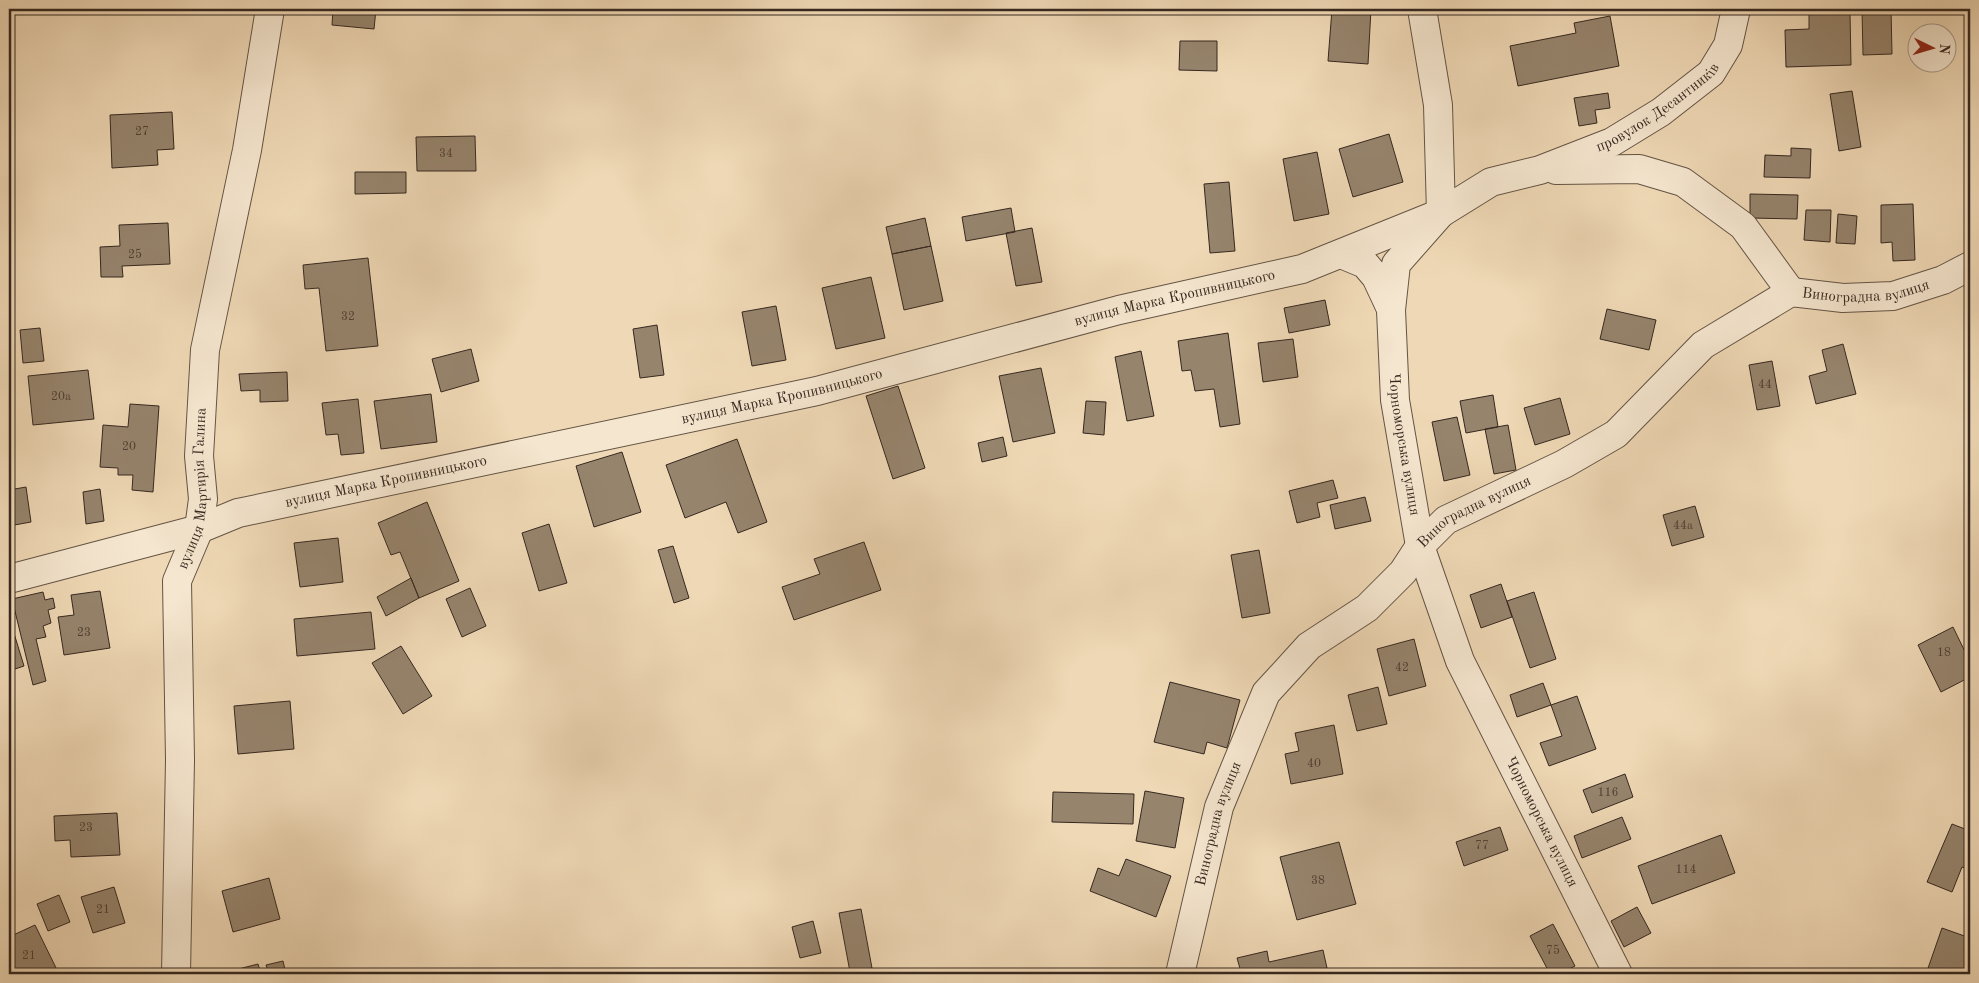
<svg xmlns="http://www.w3.org/2000/svg" width="1979" height="983" font-family="'Old Standard TT',serif">
  <style>
    .building { fill: #96846d; stroke: #362820 }
    .lines { fill: none; stroke-linecap: round; stroke-linejoin: round }
    .street-casing { stroke: #645445; stroke-width: 30 }
    .street { stroke: #f5e6cf; stroke-width: 28 }
    .labels { text-anchor: middle; dominant-baseline: central; stroke-width: 5; stroke-linejoin: round; paint-order: stroke }
    .number-label { font-size: 12px; fill: #4e3f33 }
    .street-label { font-size: 15px; fill: #362820; stroke: #f5e6cf }
  </style>
  <rect width="100%" height="100%" fill="#efd8b5"/>
  <filter id="stains"><feTurbulence type="fractalNoise" baseFrequency=".004" numOctaves="4"/><feColorMatrix values="0 0 0 0 .2 0 0 0 0 .09 0 0 0 0 .02 0 0 0 .5 -.17"/></filter>
  <radialGradient id="worn" r=".72"><stop offset=".6" stop-color="#630" stop-opacity="0"/><stop offset="1" stop-color="#630" stop-opacity=".3"/></radialGradient>
  <path class="building" d="M333 9H376L374 29 332 25Z
    M1332 9H1371L1368 64 1328 61Z
    M1862 9H1891L1892 54 1863 55Z
    M1850 13 1851 65 1786 67 1785 30 1809 29V14Z
    M1610 16 1619 66 1518 86 1510 46 1576 33 1574 23Z
    M1180 41H1217V71L1179 70Z
    M1852 91 1861 147 1839 151 1830 94Z
    M1608 93 1610 108 1595 110 1597 123 1579 126 1574 98Z
    M172 112 174 149 157 150 158 165 112 168 110 115Z
    M1389 134 1403 182 1353 197 1339 149Z
    M475 136 476 171H417L416 137Z
    M1791 148 1811 149 1810 178 1764 177 1765 155 1791 156Z
    M1317 152 1329 214 1294 221 1283 159Z
    M355 172H406V193L355 194Z
    M1229 182 1235 251 1210 253 1204 184Z
    M1750 194 1798 195 1797 219 1750 218Z
    M1913 204 1915 260 1893 261 1892 242 1881 243V205Z
    M1011 208 1015 232 966 241 962 217Z
    M1806 210H1831L1830 242 1804 240Z
    M1838 214 1857 216 1855 244 1836 243Z
    M925 218 931 246 892 254 886 227Z
    M168 223 170 264 122 266 123 277H101L100 247 120 246 119 225Z
    M1032 228 1042 282 1016 286 1006 233Z
    M931 246 943 301 904 310 892 254Z
    M368 258 378 346 326 351 319 288 305 289 303 265Z
    M871 277 885 338 836 349 822 288Z
    M1325 300 1330 325 1289 333 1284 308Z
    M776 306 786 360 752 366 742 312Z
    M1607 309 1656 320 1649 350 1600 339Z
    M657 325 664 375 640 378 633 329Z
    M40 328 44 361 23 363 20 330Z
    M1228 333 1240 424 1220 427 1214 389 1195 391 1191 370 1182 371 1178 341Z
    M1293 339 1298 377 1263 382 1258 343Z
    M1843 344 1856 394 1816 404 1809 376 1827 371 1822 350Z
    M471 349 479 381 441 392 432 359Z
    M1141 351 1154 416 1127 421 1115 357Z
    M1772 361 1780 406 1757 410 1749 365Z
    M1041 368 1055 433 1013 442 999 376Z
    M88 370 94 419 33 425 28 376Z
    M287 372 288 401 260 402V390L241 391 239 374Z
    M898 386 925 468 893 479 866 396Z
    M431 394 437 442 381 449 374 401Z
    M1493 395 1498 427 1466 433 1460 401Z
    M1560 398 1570 434 1535 445 1524 408Z
    M358 399 364 453 341 455 338 434 326 435 322 403Z
    M1086 401 1106 402 1104 435 1083 433Z
    M130 404 159 406 153 492 132 490 133 475H118V468L100 467 103 425 128 427Z
    M1457 417 1470 475 1444 481 1432 422Z
    M1508 425 1516 470 1494 474 1485 429Z
    M1003 437 1007 456 982 462 978 443Z
    M737 439 767 522 738 533 726 502 685 518 666 465Z
    M622 452 641 512 594 527 576 466Z
    M1333 480 1338 498 1317 503 1320 517 1297 523 1289 491Z
    M26 487 31 522 9 526V490Z
    M100 489 104 521 86 524 83 492Z
    M1365 497 1371 521 1335 529 1330 505Z
    M427 502 459 581 419 598 400 552 391 555 378 523Z
    M1695 506 1704 537 1672 546 1663 515Z
    M549 524 567 583 539 591 522 533Z
    M338 538 343 582 300 587 294 543Z
    M864 542 881 590 794 620 782 587 820 574 814 559Z
    M673 546 689 598 674 603 658 550Z
    M1259 550 1270 613 1242 618 1231 555Z
    M411 578 419 598 386 616 377 597Z
    M1501 584 1512 617 1481 628 1470 595Z
    M470 588 486 626 462 637 446 599Z
    M100 591 110 648 64 655 58 617 74 615 71 595Z
    M43 592 45 600 53 598 55 608 48 610 51 623 43 626 46 637 36 639 46 681 33 685 12 599Z
    M1534 592 1556 659 1530 668 1507 601Z
    M371 612 375 649 297 656 294 619Z
    M9 617 24 666 9 671Z
    M1953 627 1970 662V677L1941 692 1918 645Z
    M1414 639 1426 686 1389 696 1377 649Z
    M401 646 432 696 403 714 372 663Z
    M1170 682 1240 700 1227 748 1207 742 1204 754 1154 742Z
    M1543 683 1551 705 1517 717 1510 695Z
    M1378 687 1387 724 1357 731 1348 695Z
    M1577 696 1596 749 1549 766 1540 743 1562 736 1551 705Z
    M290 701 294 749 238 754 234 706Z
    M1334 725 1343 774 1291 784 1285 754 1299 751 1295 733Z
    M1625 774 1633 797 1592 813 1583 790Z
    M1145 791 1184 798 1175 848 1136 841Z
    M1053 792 1134 794 1133 824 1052 822Z
    M117 813 120 855 71 857 70 840 55 841 54 816Z
    M1622 817 1631 839 1582 858 1574 836Z
    M1952 824 1970 831V870L1962 867 1952 892 1927 882Z
    M1500 827 1508 850 1464 866 1456 842Z
    M1721 835 1735 873 1652 904 1638 866Z
    M1339 842 1356 904 1297 920 1280 857Z
    M1126 859 1171 876 1156 917 1090 891 1098 868 1119 876Z
    M269 878 280 919 233 932 222 891Z
    M114 887 125 923 93 933 81 897Z
    M59 895 70 922 48 931 37 904Z
    M1637 907 1651 933 1624 947 1611 921Z
    M861 909 872 968 850 972 839 913Z
    M813 921 821 953 800 958 792 927Z
    M1553 924 1575 966 1560 974H1550L1530 936Z
    M35 925 59 974H9V937Z
    M1942 928 1970 938V974H1926Z
    M1323 950 1327 968 1314 971 1315 974H1233L1241 972 1237 958 1267 951 1269 962Z
    M283 961 286 974H269L266 965Z
    M258 964 261 974H219Z"/>
  <g class="lines">
    <defs>
      <g id="street">
        <path id="s1" d="M1422 9 1438 105 1441 213 1396 264 1391 310 1395 400 1420 546 1460 661 1618 974"/>
        <path d="M1556 170 1639 169 1683 182 1743 226 1791 292"/>
        <path d="M1341 254 1365 264 1376 277 1391 309"/>
        <path id="s2" d="M9 579 199 529 238 513 817 391 1119 310 1302 269 1441 213 1491 182 1540 170 1612 142 1661 112 1711 73 1728 45 1736 9"/>
        <path id="s3" d="M176 974 180 760 177 581 199 529 203 499 199 456 205 350 247 150 270 9"/>
        <path id="s4" d="M1180 974 1219 807 1266 693 1309 646 1367 608 1403 572 1420 546 1446 520 1564 464 1616 434 1703 345 1791 292 1843 298 1893 296 1943 280 1970 266"/>
      </g>
    </defs>
    <use href="#street" class="street-casing"/>
    <use href="#street" class="street"/>
  </g>
  <g class="labels">
    <g class="number-label">
      <text x="142" y="132">27</text>
      <text x="446" y="154">34</text>
      <text x="135" y="255">25</text>
      <text x="348" y="317">32</text>
      <text x="1765" y="385">44</text>
      <text x="61" y="397">20а</text>
      <text x="129" y="447">20</text>
      <text x="1683" y="526">44а</text>
      <text x="84" y="633">23</text>
      <text x="1944" y="653">18</text>
      <text x="1402" y="668">42</text>
      <text x="1314" y="764">40</text>
      <text x="1608" y="793">116</text>
      <text x="86" y="828">23</text>
      <text x="1482" y="846">77</text>
      <text x="1686" y="870">114</text>
      <text x="1318" y="881">38</text>
      <text x="103" y="910">21</text>
      <text x="1553" y="951">75</text>
      <text x="29" y="956">21</text>
    </g>
    <g class="street-label">
      <text stroke="none"><textPath href="#s2" startOffset="1724">провулок Десантників</textPath></text>
      <text stroke="none"><textPath href="#s4" startOffset="1040">Виноградна вулиця</textPath></text>
      <text stroke="none"><textPath href="#s2" startOffset="1200">вулиця Марка Кропивницького</textPath></text>
      <text stroke="none"><textPath href="#s2" startOffset="795">вулиця Марка Кропивницького</textPath></text>
      <text stroke="none"><textPath href="#s1" startOffset="455">Чорноморська вулиця</textPath></text>
      <text stroke="none"><textPath href="#s2" startOffset="390">вулиця Марка Кропивницького</textPath></text>
      <text stroke="none"><textPath href="#s3" startOffset="489">вулиця Мартирія Галина</textPath></text>
      <text stroke="none"><textPath href="#s4" startOffset="575">Виноградна вулиця</textPath></text>
      <text stroke="none"><textPath href="#s1" startOffset="860">Чорноморська вулиця</textPath></text>
      <text stroke="none"><textPath href="#s4" startOffset="155">Виноградна вулиця</textPath></text>
    </g>
  </g>
  <rect width="1979" height="983" fill="none" stroke="#efd8b5" stroke-width="30"/>
  <rect x="10" y="10" width="1959" height="963" fill="none" stroke="#362820" stroke-width="2.5"/>
  <rect x="15" y="15" width="1949" height="953" fill="none" stroke="#362820"/>
  <g transform="translate(1932 48) rotate(95)"><circle r="24" fill="#f5e6cf" stroke="#a99a89"/>
  <path d="M0-4L9 19L0 12L-9 19Z" fill="#8f2418"/>
  <text y="-8" font-size="14" font-weight="bold" text-anchor="middle" fill="#362820">N</text>
  </g>
  <rect width="100%" height="100%" filter="url(#stains)"/>
  <rect width="100%" height="100%" fill="url(#worn)"/>
</svg>
